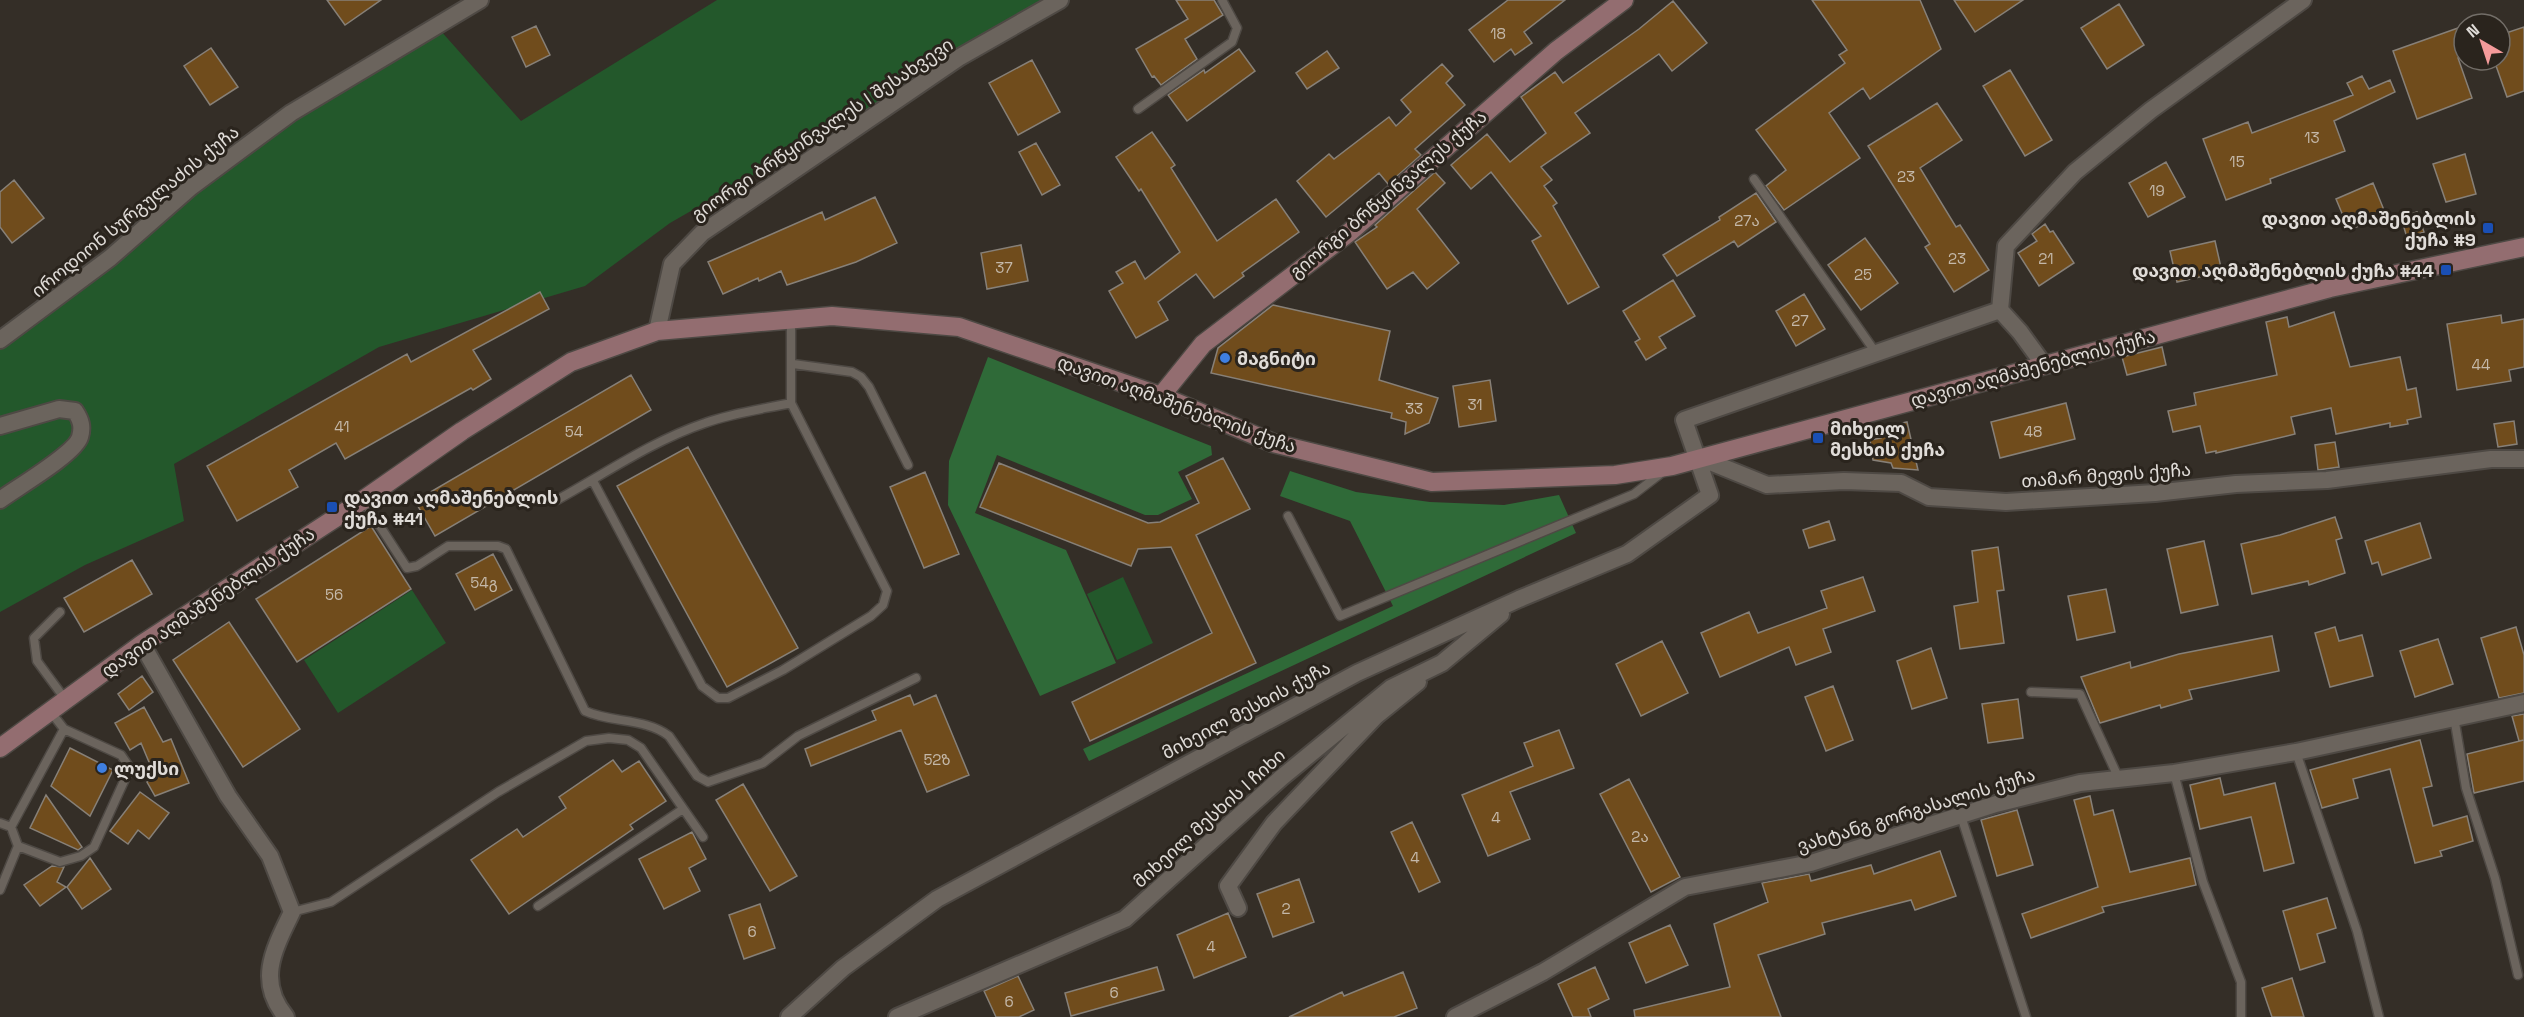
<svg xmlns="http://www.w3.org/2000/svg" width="2524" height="1017" font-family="'Space Grotesk','Noto Sans Georgian',sans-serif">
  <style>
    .green { fill: #23582b }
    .forest { fill: #2f6a38 }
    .building { fill: #704c1c; stroke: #878078; stroke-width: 1.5 }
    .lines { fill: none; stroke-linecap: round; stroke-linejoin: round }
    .lane-casing { stroke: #4e4944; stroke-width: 11 }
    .street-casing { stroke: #4e4944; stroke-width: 20 }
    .secondary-casing { stroke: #4e4944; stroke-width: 21 }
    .lane { stroke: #6b645d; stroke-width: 8 }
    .street { stroke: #6b645d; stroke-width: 16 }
    .secondary { stroke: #936d70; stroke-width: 18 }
    .transit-dot { fill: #1a4fb4; stroke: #2a241d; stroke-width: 2 }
    .shop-dot { fill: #3f7fe0; stroke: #2a241d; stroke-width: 2 }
    .labels { text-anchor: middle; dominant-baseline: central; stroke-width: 6; stroke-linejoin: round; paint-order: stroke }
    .number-label { font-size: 15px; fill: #c4b8a9 }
    .street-label { font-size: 18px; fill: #e0dcd8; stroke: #2a241d }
    .poi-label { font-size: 18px; font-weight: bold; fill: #e0dcd8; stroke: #2a241d; text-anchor: start }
  </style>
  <rect width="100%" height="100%" fill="#342e27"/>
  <path class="green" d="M717 0H1059L670 223 585 286 379 347 174 464 184 521 85 565 0 612V342L293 111 440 30 521 121Z
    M1123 577 1153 643 1117 660 1087 594Z
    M412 590 446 643 338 713 304 660Z"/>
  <path class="forest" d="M988 357 1211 446 1212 455 1178 472 1192 499 1158 515H1145L997 455 975 513 1066 550 1116 663 1040 696 948 505 949 461Z
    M1290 471 1356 492 1430 502 1504 505 1559 495 1576 533 1089 761 1083 749 1393 606 1350 521 1280 496Z"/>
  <path class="building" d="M327 0H381L345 25Z
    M1176 0H1214L1223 15 1185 39 1197 59 1161 85 1154 76 1152 77 1136 49 1188 19Z
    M1508 0H1565L1524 32 1532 43 1515 55 1511 49 1494 62 1469 30Z
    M1812 0H1920L1941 49 1870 99 1863 88 1829 113 1860 158 1784 210 1766 186 1786 170 1756 130 1845 63 1839 55 1847 50Z
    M1954 0H2023L1975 32Z
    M1673 1 1707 43 1672 71 1659 54 1575 113 1590 133 1541 167 1552 180 1544 186 1557 203 1553 206 1599 287 1568 304 1532 241 1541 236 1491 172 1471 189 1451 165 1487 134 1510 162 1546 133 1521 97 1555 72 1563 83 1639 29Z
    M2119 4 2144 45 2107 69 2081 28Z
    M536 26 550 55 526 67 512 37Z
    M2524 27V91L2507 97 2494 60H2500V35Z
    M2458 28 2464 45V55L2458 58 2472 98 2417 119 2393 51Z
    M211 48 238 87 210 105 184 66Z
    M1239 49 1255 71 1187 121 1168 95 1204 70 1205 73Z
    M1327 51 1339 68 1307 89 1296 73Z
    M1032 60 1060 112 1018 135 989 83Z
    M1442 64 1453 76 1446 83 1465 105 1415 149 1421 155 1388 184 1379 173 1326 217 1297 181 1329 154 1334 159 1389 117 1396 126 1411 112 1401 100Z
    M2010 70 2052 140 2025 156 1983 86Z
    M2362 76 2369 89 2390 80 2395 92 2334 121 2345 151 2270 179 2271 183 2226 200 2203 139 2248 122 2252 133 2353 95 2347 83Z
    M1937 103 1962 140 1920 168 1956 227 1960 225 1989 270 1954 292 1925 247 1930 244 1868 146Z
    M1152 132 1175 165 1171 168 1217 241 1276 199 1299 232 1242 273 1244 276 1214 298 1196 274 1158 302 1168 320 1136 338 1109 291 1123 283 1116 272 1135 261 1145 279 1180 252 1141 189 1139 191 1116 157Z
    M1036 143 1060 185 1042 195 1019 152Z
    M2465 154 2476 194 2446 202 2433 164Z
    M2166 162 2185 197 2148 217 2129 183Z
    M1435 172 1445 183 1417 209 1459 263 1427 289 1413 272 1387 289 1355 242 1377 227 1375 225Z
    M14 180 44 218 12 243 0 227V192Z
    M2373 183 2386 215 2349 230 2336 199Z
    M1756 193 1776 222 1738 247 1734 241 1677 276 1663 255 1720 220 1719 217Z
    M875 197 897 243 856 262 787 285 781 271 759 281 758 278 723 294 708 262 822 212 825 220Z
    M2417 212 2424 232 2407 238 2401 217Z
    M2045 224 2050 232 2053 231 2074 263 2039 286 2018 253 2037 241 2032 234Z
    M1865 238 1898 283 1861 310 1828 265Z
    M2215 241 2222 272 2177 282 2170 251Z
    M1021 245 1028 281 987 289 981 253Z
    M1673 280 1695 316 1659 337 1666 348 1646 360 1635 342 1640 339 1623 311Z
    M540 292 549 309 473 350 491 379 473 390 471 388 345 459 336 443 289 470 298 487 237 521 207 466 407 354 411 362Z
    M1804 294 1825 329 1796 346 1776 311Z
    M1273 305 1390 331 1379 380 1438 398 1429 423 1405 434 1406 422 1391 418 1392 413 1211 373 1218 348Z
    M2334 312 2350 367 2400 357 2407 390 2416 388 2421 417 2407 420 2408 424 2390 427V423L2336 434 2331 408 2291 417 2295 434 2216 453V451L2206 453 2200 426 2173 432 2168 411 2196 405 2194 393 2277 375 2266 322 2287 317 2289 327Z
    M2501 315 2502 323 2524 319V367L2509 370 2511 381 2457 390 2447 324Z
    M2162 347 2166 365 2127 375 2122 357Z
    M631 375 651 410 435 536 415 501Z
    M1490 380 1496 421 1459 427 1453 386Z
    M2066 403 2075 439 2000 458 1991 422Z
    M2514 421 2517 444 2498 447 2494 424Z
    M1907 422 1918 470 1893 468 1891 463 1873 460 1870 440 1881 438 1879 428Z
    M2335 442 2339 467 2318 470 2315 445Z
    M688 447 798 648 727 687 617 486Z
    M1223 458 1250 509 1196 535 1256 663 1090 741 1072 702 1212 633 1171 547 1138 549 1131 566 980 507 999 463 1148 523 1160 522 1199 503 1186 476Z
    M925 472 959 554 924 568 890 487Z
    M2335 517 2342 538 2336 540 2345 573 2309 585 2308 581 2252 594 2241 544 2280 535Z
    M1829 521 1835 540 1809 548 1803 530Z
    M2420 523 2431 558 2382 575 2378 562 2372 564 2365 541Z
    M371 526 411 589 297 662 256 599Z
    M2204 541 2218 605 2181 613 2167 549Z
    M1998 547 2004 590 1997 591 2004 643 1960 649 1954 606 1978 602 1972 551Z
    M493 554 512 590 475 610 456 574Z
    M132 560 152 594 84 632 64 598Z
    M1863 577 1875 611 1823 629 1831 652 1796 665 1789 647 1720 677 1701 633 1749 612 1758 633 1827 608 1821 591Z
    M2106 589 2115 632 2077 640 2068 596Z
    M229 622 300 729 243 767 173 660Z
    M2335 627 2339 641 2362 635 2373 676 2330 687 2315 633Z
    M2516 627 2524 655V693L2499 698 2481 638Z
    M2272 636 2279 671 2189 690 2192 699 2161 708 2160 705 2100 723 2081 677 2130 662 2131 668 2179 654Z
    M2438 639 2453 684 2415 697 2400 651Z
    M1662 641 1688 693 1641 716 1616 664Z
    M1931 648 1947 698 1912 709 1897 661Z
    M142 676 153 692 129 710 118 694Z
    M1833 686 1853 740 1826 751 1805 697Z
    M910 695 914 705 936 695 969 775 927 792 901 730 811 766 805 749 876 720 872 711Z
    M2018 699 2023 738 1988 743 1982 704Z
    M144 707 163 742 171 739 189 783 155 796 147 782 154 774 141 743 130 750 115 723Z
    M2524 714V781L2474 793 2467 754 2524 740 2519 741 2512 716Z
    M1559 730 1574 768 1510 792 1530 839 1488 856 1462 795 1533 766 1524 743Z
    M2420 740 2432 786 2423 788 2433 826 2467 816 2473 841 2440 851 2442 856 2415 863 2390 769 2353 779 2358 798 2322 808 2310 770Z
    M70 748 113 770 90 816 51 786Z
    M613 760 622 772 639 761 666 801 630 825 633 829 509 914 471 860 517 829 523 837 566 808 559 797Z
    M2220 778 2224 795 2275 783 2294 863 2264 871 2251 817 2200 829 2190 785Z
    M1629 779 1680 877 1651 892 1600 794Z
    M743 784 797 876 770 891 716 800Z
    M140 792 169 813 149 839 138 830 128 844 110 831Z
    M46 795 82 847 78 850 30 828Z
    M2090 796 2094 815 2113 810 2130 872 2190 858 2196 885 2102 907 2104 912 2031 938 2022 914 2098 887 2074 800Z
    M2017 810 2033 865 1997 876 1981 820Z
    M1412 822 1440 882 1419 892 1391 832Z
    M692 832 706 859 689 868 700 891 664 909 639 859Z
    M1940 851 1956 896 1915 910 1911 900 1822 923 1825 934 1758 955 1781 1017H1635L1634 1010 1730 987 1714 924 1768 902 1762 883 1809 874 1811 881 1871 865 1874 874Z
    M90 858 111 889 82 909 67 887Z
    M52 866 64 867 57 882 66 887 40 906 24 885Z
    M1299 879 1314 922 1273 937 1257 894Z
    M2327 898 2336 928 2317 934 2325 962 2300 970 2283 911Z
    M760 904 775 948 744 959 729 915Z
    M1228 913 1246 957 1194 978 1177 935Z
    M1670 925 1688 965 1646 983 1629 943Z
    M1157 967 1164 990 1071 1016 1065 993Z
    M1595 967 1609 999 1588 1009 1591 1017H1573L1558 984Z
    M1403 972 1417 1008 1394 1017H1289L1342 992 1344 996Z
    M1018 976 1034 1010 1019 1017H996L984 991Z
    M2292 978 2304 1017H2272L2262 988Z"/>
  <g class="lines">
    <defs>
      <path id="lane" d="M1138 109 1232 42 1237 28 1222 0
        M1754 179 1876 353
        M793 364 852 372 861 377 869 387 908 465
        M593 481 702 686 718 698H728L783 670 871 616 883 605 887 591 791 403
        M363 500 407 568 417 566 448 546H498L506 549 585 711C611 723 646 718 669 736L697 776 708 782 763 763 798 736 916 678
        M557 500C606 473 652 441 705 423 732 413 763 409 791 403V321
        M1288 516 1340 616 1634 494 1664 471
        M60 612 34 638 37 661 65 699
        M2031 692 2080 694 2119 779
        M2454 717 2466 788 2495 878 2518 975
        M2296 752 2357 931 2379 1017
        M2174 773 2203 882 2241 982V1017
        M1961 816 2026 1017
        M0 823 11 827
        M18 846 11 827 64 729
        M0 890 18 846 60 862 81 856 94 847 130 768 121 755 64 729 50 711
        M538 906 683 809
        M292 912 331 902 498 792 586 741 609 738 628 740 641 748 703 837"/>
      <path id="street" d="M657 331 672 264 702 233 960 57 1060 0
        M0 340 110 258 191 187 291 113 480 0
        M2044 365 2020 332 2000 310 2006 246 2075 172 2151 110 2303 0
        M0 426 59 409 75 411C81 420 83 427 80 437 75 454 16 488 0 500
        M1698 457 1767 485 1844 481 1901 483 1929 497 2006 502 2155 493 2236 484 2327 480 2491 459H2524
        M142 644 228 796 270 856 292 912C274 949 256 981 286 1017
        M1238 908 1228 886 1274 823 1376 716 1418 682
        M789 1017 843 968 937 899 1357 673 1519 599 1627 554 1710 495 1684 420 2000 310
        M897 1017 1125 919 1281 778 1391 688 1442 663 1501 614
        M1455 1017 1543 972 1685 887 1811 863 1996 804 2080 783 2174 773 2296 752 2524 703"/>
      <path id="secondary" d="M1161 396 1203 344 1351 231 1556 51 1624 0
        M0 748 142 644 363 500 462 431 571 362 657 331 832 316 959 327 1161 396 1273 443 1432 482 1615 475 1672 466 2330 288 2524 247"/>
    </defs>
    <use href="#lane" class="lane-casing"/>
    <use href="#street" class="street-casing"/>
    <use href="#secondary" class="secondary-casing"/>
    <use href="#lane" class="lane"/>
    <use href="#street" class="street"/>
    <use href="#secondary" class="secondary"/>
  </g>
  <g class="transit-dot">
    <rect x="2482" y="222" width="12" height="12" rx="3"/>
    <rect x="2440" y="264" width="12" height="12" rx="3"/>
    <rect x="1812" y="432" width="12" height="12" rx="3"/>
    <rect x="326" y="501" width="12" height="12" rx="3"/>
  </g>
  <g class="shop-dot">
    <circle cx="1225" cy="358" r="6"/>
    <circle cx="102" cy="768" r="6"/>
  </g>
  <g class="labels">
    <g class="number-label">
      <text x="1498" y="33">18</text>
      <text x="2312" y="137">13</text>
      <text x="2237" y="161">15</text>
      <text x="1906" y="176">23</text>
      <text x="2157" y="190">19</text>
      <text x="1747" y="220">27ა</text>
      <text x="1957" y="258">23</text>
      <text x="2046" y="258">21</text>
      <text x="1004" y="267">37</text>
      <text x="1863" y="274">25</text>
      <text x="1800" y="320">27</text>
      <text x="2481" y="364">44</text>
      <text x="1475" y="404">31</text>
      <text x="1414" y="408">33</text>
      <text x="342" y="426">41</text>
      <text x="574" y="431">54</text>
      <text x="2033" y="431">48</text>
      <text x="484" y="582">54გ</text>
      <text x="334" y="594">56</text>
      <text x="937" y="759">52ზ</text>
      <text x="1496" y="817">4</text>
      <text x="1640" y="836">2ა</text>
      <text x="1415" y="857">4</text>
      <text x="1286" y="908">2</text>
      <text x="752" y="931">6</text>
      <text x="1211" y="946">4</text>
      <text x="1114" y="992">6</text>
      <text x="1009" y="1001">6</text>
    </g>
    <g class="street-label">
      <text transform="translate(822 129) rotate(-34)">გიორგი ბრწყინვალეს I შესახვევი</text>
      <text transform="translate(1388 194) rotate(-40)">გიორგი ბრწყინვალეს ქუჩა</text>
      <text transform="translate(135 211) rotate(-39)">იროდიონ სურგულაძის ქუჩა</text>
      <text transform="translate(2033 368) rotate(-15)">დავით აღმაშენებლის ქუჩა</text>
      <text transform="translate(1177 404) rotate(20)">დავით აღმაშენებლის ქუჩა</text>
      <text transform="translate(2106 475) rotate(-4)">თამარ მეფის ქუჩა</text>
      <text transform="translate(208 602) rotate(-34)">დავით აღმაშენებლის ქუჩა</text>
      <text transform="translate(1246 710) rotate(-28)">მიხეილ მესხის ქუჩა</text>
      <text transform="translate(1916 810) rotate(-17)">ვახტანგ გორგასალის ქუჩა</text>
      <text transform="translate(1209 818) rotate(-42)">მიხეილ მესხის I ჩიხი</text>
    </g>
    <g class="poi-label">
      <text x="2476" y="218" text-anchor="end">დავით აღმაშენებლის<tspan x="2476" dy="21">ქუჩა #9</tspan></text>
      <text x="2434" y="270" text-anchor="end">დავით აღმაშენებლის ქუჩა #44</text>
      <text x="1237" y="358">მაგნიტი</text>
      <text x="1830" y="428">მიხეილ<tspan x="1830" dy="21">მესხის ქუჩა</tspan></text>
      <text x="344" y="497">დავით აღმაშენებლის<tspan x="344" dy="21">ქუჩა #41</tspan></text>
      <text x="114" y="768">ლუქსი</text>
    </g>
  </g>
  <g transform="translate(2482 42) rotate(321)"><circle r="28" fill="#2a241d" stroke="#736e68" stroke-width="1.5"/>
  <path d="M0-4.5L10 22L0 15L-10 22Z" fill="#f59b9b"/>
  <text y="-9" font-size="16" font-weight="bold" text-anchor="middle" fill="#e0dcd8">N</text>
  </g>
</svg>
